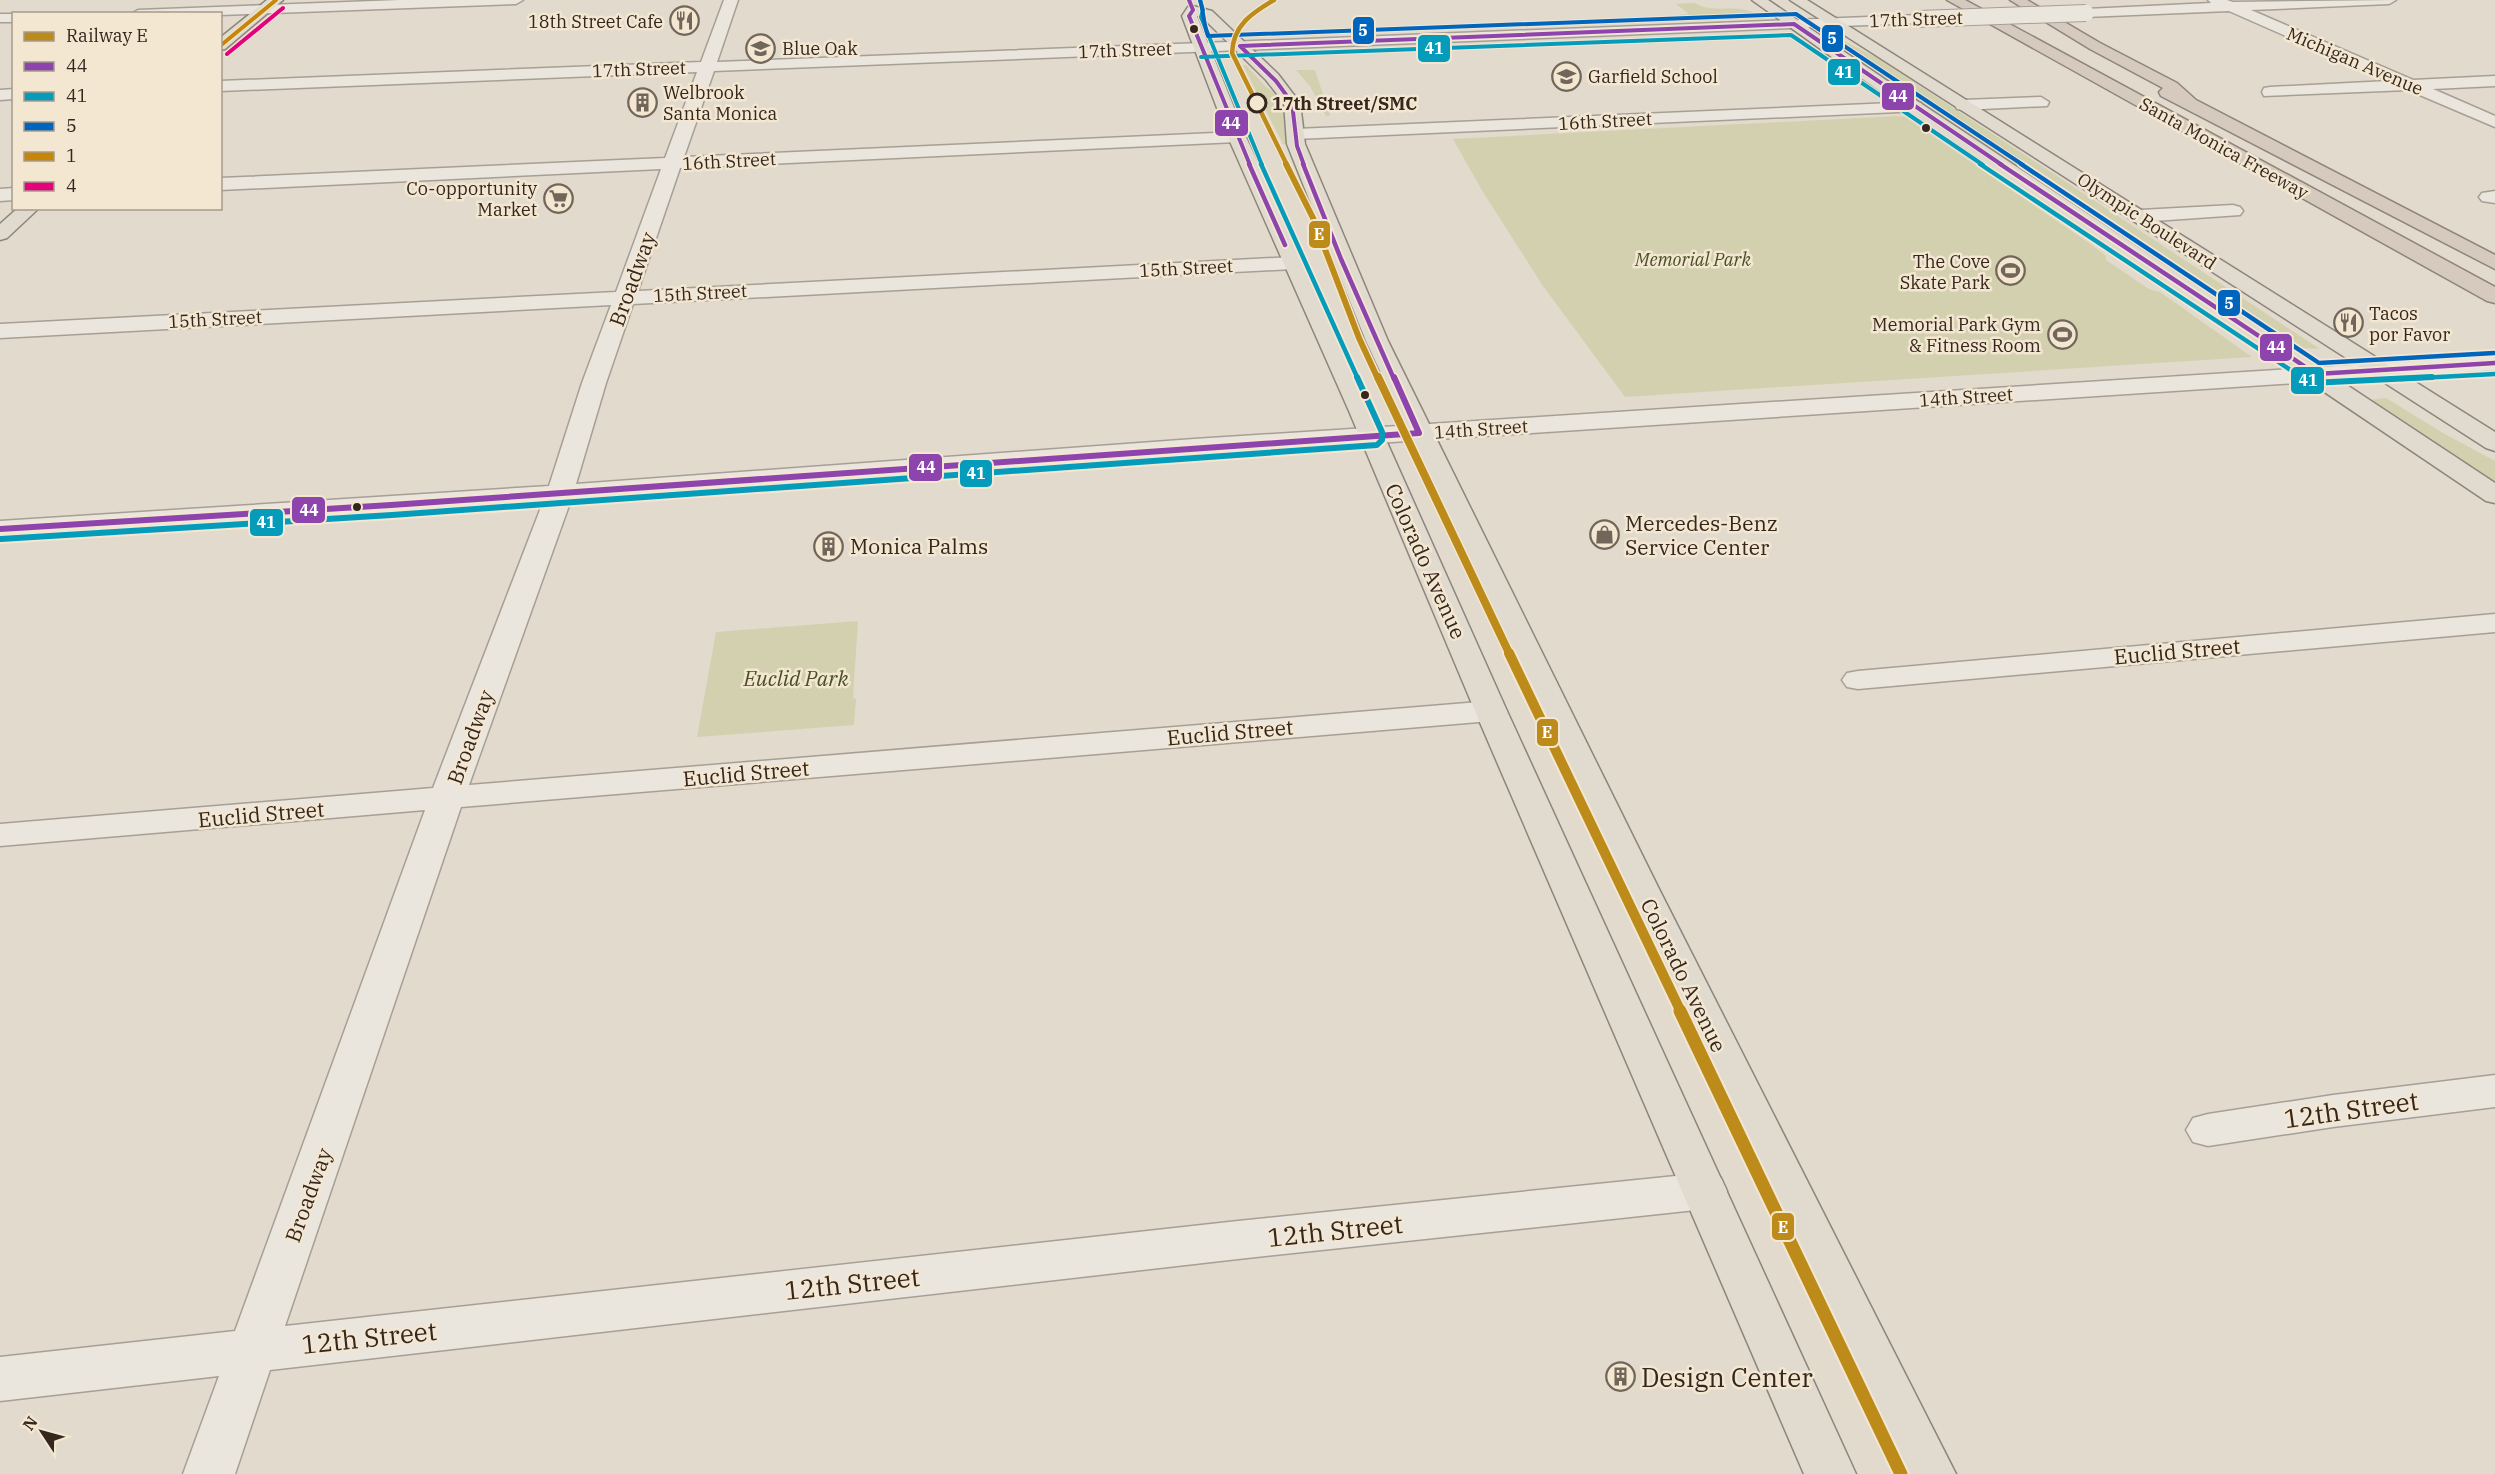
<svg xmlns="http://www.w3.org/2000/svg" width="2495" height="1474" font-family="'IBM Plex Serif',serif">
  <style>
    .green { fill: #d3d0af }
    .lines { fill: none; stroke-linecap: round; stroke-linejoin: round }
    .minor-casing { stroke: #a79f95; stroke-width: 3 }
    .major-casing { stroke: #8d857c; stroke-width: 3 }
    .highway-casing { stroke: #8d857c; stroke-width: 3 }
    .minor { fill: #eae5dd; fill-rule: evenodd }
    .major { fill: #e1dacf; fill-rule: evenodd }
    .highway { fill: #d5cabd; fill-rule: evenodd }
    .minor-bridge-casing { stroke: #a79f95; stroke-width: 18; stroke-linecap: butt }
    .minor-bridge { stroke: #eae5dd; stroke-width: 16 }
    .bus-1-far2-casing { stroke: #f3e7d2; stroke-width: 6 }
    .bus-1-far1-casing { stroke: #f3e7d2; stroke-width: 8 }
    .bus-1-casing { stroke: #f3e7d2; stroke-width: 10 }
    .bus-2-far2-casing { stroke: #f3e7d2; stroke-width: 6 }
    .bus-2-far1-casing { stroke: #f3e7d2; stroke-width: 8 }
    .bus-2-casing { stroke: #f3e7d2; stroke-width: 10 }
    .bus-3-far1-casing { stroke: #f3e7d2; stroke-width: 6 }
    .bus-3-casing { stroke: #f3e7d2; stroke-width: 8 }
    .bus-4-casing { stroke: #f3e7d2; stroke-width: 6 }
    .bus-5-casing { stroke: #f3e7d2; stroke-width: 6 }
    .bus-1-far2 { stroke: #8e44ad; stroke-width: 4 }
    .bus-1-far1 { stroke: #8e44ad; stroke-width: 4.5 }
    .bus-1 { stroke: #8e44ad; stroke-width: 6 }
    .bus-2-far2 { stroke: #059cbc; stroke-width: 4 }
    .bus-2-far1 { stroke: #059cbc; stroke-width: 4.5 }
    .bus-2 { stroke: #059cbc; stroke-width: 6 }
    .bus-3-far1 { stroke: #0065bd; stroke-width: 4 }
    .bus-3 { stroke: #0065bd; stroke-width: 4.5 }
    .bus-4 { stroke: #c68608; stroke-width: 4 }
    .bus-5 { stroke: #e5007d; stroke-width: 4 }
    .rail-1-far4-casing { stroke: #f3e7d2; stroke-width: 7 }
    .rail-1-far3-casing { stroke: #f3e7d2; stroke-width: 9 }
    .rail-1-far2-casing { stroke: #f3e7d2; stroke-width: 11 }
    .rail-1-far1-casing { stroke: #f3e7d2; stroke-width: 14 }
    .rail-1-casing { stroke: #f3e7d2; stroke-width: 17 }
    .rail-1-far4 { stroke: #bd8b1a; stroke-width: 4.5 }
    .rail-1-far3 { stroke: #bd8b1a; stroke-width: 6 }
    .rail-1-far2 { stroke: #bd8b1a; stroke-width: 8 }
    .rail-1-far1 { stroke: #bd8b1a; stroke-width: 10 }
    .rail-1 { stroke: #bd8b1a; stroke-width: 13 }
    .bus-dot { fill: #35271e; stroke: #f3e7d2; stroke-width: 2 }
    .stop-dot { fill: #f3e7d2; stroke: #35271e; stroke-width: 3 }
    .labels { text-anchor: middle; dominant-baseline: central; stroke-width: 5; stroke-linejoin: round; paint-order: stroke }
    .far-street-label { font-size: 18px; fill: #35271e; stroke: #f3e7d2 }
    .far-poi-label { font-size: 18px; fill: #35271e; stroke: #f3e7d2; text-anchor: end }
    .far-stop-label { font-size: 18px; font-weight: bold; fill: #35271e; stroke: #f3e7d2; text-anchor: start }
    .far-park-label { font-size: 18px; font-style: italic; fill: #495026; stroke: #f3e7d2 }
    .street-label { font-size: 21px; fill: #35271e; stroke: #f3e7d2 }
    .poi-label { font-size: 21px; fill: #35271e; stroke: #f3e7d2; text-anchor: start }
    .park-label { font-size: 21px; font-style: italic; fill: #495026; stroke: #f3e7d2 }
    .near-street-label { font-size: 26px; fill: #35271e; stroke: #f3e7d2 }
    .near-poi-label { font-size: 26px; fill: #35271e; stroke: #f3e7d2; text-anchor: start }
    .line-badge { stroke: #f3e7d2; stroke-width: 2 }
    .badge-label { font-size: 16px; text-anchor: middle; font-weight: bold; fill: #fff }
  </style>
  <rect width="100%" height="100%" fill="#e2dacc"/>
  <path class="green" d="M1695 3C1718 16 1736 0 1764 18L1686 21 1679 15 1689 14 1676 4Z
    M1819 34H1831L1879 59 2320 349 2300 348 2259 323 2217 301Z
    M1243 65H1246L1265 86 1278 96 1283 107 1286 144H1283Z
    M1296 70H1315L1330 116H1326L1310 86Z
    M1898 116 1905 117 2089 243 2105 255 2106 260 2149 289 2160 292 2252 357 1625 397 1543 286 1483 192 1453 139Z
    M2386 398 2443 433 2495 461V486L2369 400Z
    M858 621 853 698 856 699 854 725 697 737 716 632Z"/>
  <g class="lines">
    <defs>
      <path id="minor" d="M400 0H523L516 4 220 15 131 14 138 10Z
        M724 0H738L717 62 1919 15 1926 19 1919 23 714 71 684 157 1237 132 1243 133 1246 137 1243 141 1237 142 680 168 638 291 1293 257 1300 259 1303 263 1300 267 1293 269 633 304 606 383 576 484 1194 439 2495 356V370L1194 455 571 500 469 785 1491 701 1502 704 1507 711 1502 718 1491 721 461 807 285 1326 1238 1221 1705 1173 1721 1178 1727 1191 1721 1204 1705 1209 1238 1259 270 1370 235 1474H183L219 1376 0 1401V1357L235 1331 425 810 0 846V824L433 788 543 502 0 537V521L549 486 582 383 611 305 0 338V324L616 292 661 169 220 190V178L665 158 697 72 220 91V81L701 62Z
        M2208 0H2227L2233 2 2396 0 2389 4 2251 10 2413 80 2495 76V86L2433 89 2495 116V127L2408 90 2264 96 2262 92 2264 88 2270 87 2388 81 2229 11 2086 17 2079 13 2086 9 2211 3Z
        M0 14H14V22H0Z
        M14 89V99L0 100V90Z
        M2041 97 2049 102 2047 106 1963 110 1957 109 1955 105 1957 101 1963 100Z
        M1915 102 1921 103 1923 107 1921 111 1296 139 1290 138 1287 134 1290 130 1296 129Z
        M14 188V200L0 201V189Z
        M2495 191V203L2482 201 2479 197 2482 193Z
        M2233 205 2240 207 2243 211 2240 215 2140 222 2133 220 2130 216 2133 212 2140 210Z
        M2495 614V632L1858 689 1847 687 1842 680 1847 673 1858 671Z
        M2495 1075V1107L2333 1127 2208 1146 2193 1142 2186 1130 2193 1118 2208 1114 2333 1095Z"/>
      <path id="major" d="M267 0H283L225 49 220 50V38Z
        M1752 0H1768L1908 95 2495 483V503L2486 501 1896 103Z
        M1790 0H1807L2495 432V451L2486 448Z
        M1193 6 1212 11 1278 74 1300 103 1305 144 1388 341 1659 889 1956 1474H1904L1623 889 1366 341 1287 144 1284 103 1266 80 1202 17 1197 16 1246 137 1373 411 1507 711 1856 1474H1804L1475 711 1349 411 1228 137 1182 16 1188 7Z
        M18 208H39L7 238 0 240V224Z"/>
      <path id="highway" d="M1947 0H1965L2495 287V303L2487 301Z
        M2010 0H2027L2100 43 2177 83 2196 100 2495 255V269L2161 96 2159 92 2163 88 2090 49Z"/>
    </defs>
    <use href="#minor" class="minor-casing"/>
    <use href="#major" class="major-casing"/>
    <use href="#highway" class="highway-casing"/>
    <use href="#minor" class="minor"/>
    <use href="#major" class="major"/>
    <use href="#highway" class="highway"/>
    <defs>
      <path id="minor-bridge" d="M1919 19 2086 13"/>
    </defs>
    <use href="#minor-bridge" class="minor-bridge-casing"/>
    <use href="#minor-bridge" class="minor-bridge"/>
    <defs>
      <path id="bus-1-far2" d="M1189 0 1193 10 1189 16 1250 165
        M1240 46 1794 24 2002 165
        M1240 46 1276 81 1292 103 1297 146 1304 165"/>
      <path id="bus-1-far1" d="M1249 164 1285 245
        M1303 164 1341 259 1394 379
        M2000 164 2316 374 2495 363"/>
      <path id="bus-1" d="M0 529 391 505 1419 433 1394 377"/>
      <path id="bus-2-far2" d="M1200 0 1203 10 1201 17 1262 165
        M1201 57 1791 35 1983 165"/>
      <path id="bus-2-far1" d="M1261 164 1358 379
        M1980 164 2304 379
        M2401 379 2495 374"/>
      <path id="bus-2" d="M2302 377 2311 383 2432 377
        M1 539 392 515 1377 445 1382 440V432L1357 377"/>
      <path id="bus-3-far1" d="M1200 0C1204 13 1203 22 1208 36L1796 14 2023 165"/>
      <path id="bus-3" d="M2021 164 2319 363 2494 353"/>
      <path id="bus-4" d="M220 46 276 0"/>
      <path id="bus-5" d="M227 54 283 8"/>
    </defs>
    <use href="#bus-1-far2" class="bus-1-far2-casing"/>
    <use href="#bus-1-far1" class="bus-1-far1-casing"/>
    <use href="#bus-1" class="bus-1-casing"/>
    <use href="#bus-2-far2" class="bus-2-far2-casing"/>
    <use href="#bus-2-far1" class="bus-2-far1-casing"/>
    <use href="#bus-2" class="bus-2-casing"/>
    <use href="#bus-3-far1" class="bus-3-far1-casing"/>
    <use href="#bus-3" class="bus-3-casing"/>
    <use href="#bus-4" class="bus-4-casing"/>
    <use href="#bus-5" class="bus-5-casing"/>
    <use href="#bus-1-far2" class="bus-1-far2"/>
    <use href="#bus-1-far1" class="bus-1-far1"/>
    <use href="#bus-1" class="bus-1"/>
    <use href="#bus-2-far2" class="bus-2-far2"/>
    <use href="#bus-2-far1" class="bus-2-far1"/>
    <use href="#bus-2" class="bus-2"/>
    <use href="#bus-3-far1" class="bus-3-far1"/>
    <use href="#bus-3" class="bus-3"/>
    <use href="#bus-4" class="bus-4"/>
    <use href="#bus-5" class="bus-5"/>
    <defs>
      <path id="rail-1-far4" d="M1274 0C1252 13 1233 25 1232 53L1287 165"/>
      <path id="rail-1-far3" d="M1286 164 1313 218 1359 338 1378 379"/>
      <path id="rail-1-far2" d="M1378 377 1510 655"/>
      <path id="rail-1-far1" d="M1509 653 1681 1012"/>
      <path id="rail-1" d="M1680 1011 1901 1474"/>
    </defs>
    <use href="#rail-1-far4" class="rail-1-far4-casing"/>
    <use href="#rail-1-far3" class="rail-1-far3-casing"/>
    <use href="#rail-1-far2" class="rail-1-far2-casing"/>
    <use href="#rail-1-far1" class="rail-1-far1-casing"/>
    <use href="#rail-1" class="rail-1-casing"/>
    <use href="#rail-1-far4" class="rail-1-far4"/>
    <use href="#rail-1-far3" class="rail-1-far3"/>
    <use href="#rail-1-far2" class="rail-1-far2"/>
    <use href="#rail-1-far1" class="rail-1-far1"/>
    <use href="#rail-1" class="rail-1"/>
  </g>
  <defs>
    <symbol id="restaurant-ring" viewBox="-11 -11 22 22"><circle r="9.5" fill="#f3e7d2" stroke="#72665b" stroke-width="1.5"/><path d="M-5-6h1v4h1v-4h1v4h1v-4h1v5L-1.5 .5V6h-2V.5L-5-1ZM5-6V6H3V1.5H1.5Q1.5-4 5-6Z" fill="#72665b"/></symbol>
    <symbol id="school-ring" viewBox="-11 -11 22 22"><circle r="9.5" fill="#f3e7d2" stroke="#72665b" stroke-width="1.5"/><path d="M0-5L7-2L0 1L-7-2ZM-4 1L0 2.5L4 1V4Q0 6-4 4Z" fill="#72665b"/></symbol>
    <symbol id="building-ring" viewBox="-11 -11 22 22"><circle r="9.5" fill="#f3e7d2" stroke="#72665b" stroke-width="1.5"/><path d="M-4-6H4V6H1V3H-1V6H-4ZM-2.5-4.3h1.7v1.8h-1.7ZM.8-4.3h1.7v1.8H.8ZM-2.5-1h1.7V.8h-1.7ZM.8-1h1.7V.8H.8Z" fill="#72665b"/></symbol>
    <symbol id="supermarket-ring" viewBox="-11 -11 22 22"><circle r="9.5" fill="#f3e7d2" stroke="#72665b" stroke-width="1.5"/><path d="M-6-5.5h2.5l.6 2H6L4.5 2H-2.5L-4.4-4H-6ZM-1.5 3.2a1.3 1.3 0 1 0 .1 0ZM3 3.2a1.3 1.3 0 1 0 .1 0Z" fill="#72665b"/></symbol>
    <symbol id="stadium-ring" viewBox="-11 -11 22 22"><circle r="9.5" fill="#f3e7d2" stroke="#72665b" stroke-width="1.5"/><path d="M0-5a6.5 5 0 1 0 0 10a6.5 5 0 1 0 0-10ZM-3.5-1.8h7v3.6h-7Z" fill="#72665b"/></symbol>
    <symbol id="shop-ring" viewBox="-11 -11 22 22"><circle r="9.5" fill="#f3e7d2" stroke="#72665b" stroke-width="1.5"/><path d="M-5-2.5h2.3a2.7 3.5 0 0 1 5.4 0H5L5.5 6h-11ZM-1.5-2.5h3a1.5 2.3 0 0 0-3 0Z" fill="#72665b"/></symbol>
  </defs>
  <g fill-rule="evenodd">
    <use href="#restaurant-ring" x="668" y="4" width="33" height="33"/>
    <use href="#school-ring" x="744" y="32" width="33" height="33"/>
    <use href="#school-ring" x="1550" y="60" width="33" height="33"/>
    <use href="#building-ring" x="626" y="86" width="33" height="33"/>
    <use href="#supermarket-ring" x="542" y="182" width="33" height="33"/>
    <use href="#stadium-ring" x="1994" y="254" width="33" height="33"/>
    <use href="#restaurant-ring" x="2332" y="306" width="33" height="33"/>
    <use href="#stadium-ring" x="2046" y="318" width="33" height="33"/>
    <use href="#shop-ring" x="1588" y="518" width="33" height="33"/>
    <use href="#building-ring" x="812" y="530" width="33" height="33"/>
    <use href="#building-ring" x="1604" y="1360" width="33" height="33"/>
  </g>
  <g class="bus-dot">
    <circle cx="1194" cy="29" r="5"/>
    <circle cx="1926" cy="128" r="5"/>
    <circle cx="1365" cy="395" r="5"/>
    <circle cx="357" cy="507" r="5"/>
  </g>
  <circle class="stop-dot" cx="1257" cy="103" r="9"/>
  <g class="labels">
    <g class="far-street-label">
      <text transform="translate(1916 19) rotate(-2)">17th Street</text>
      <text transform="translate(1125 50) rotate(-2)">17th Street</text>
      <text transform="translate(2355 61) rotate(23)">Michigan Avenue</text>
      <text transform="translate(639 69) rotate(-2)">17th Street</text>
      <text transform="translate(1605 121) rotate(-3)">16th Street</text>
      <text transform="translate(2224 148) rotate(29)">Santa Monica Freeway</text>
      <text transform="translate(729 161) rotate(-3)">16th Street</text>
      <text transform="translate(2147 221) rotate(33)">Olympic Boulevard</text>
      <text transform="translate(1186 268) rotate(-3)">15th Street</text>
      <text transform="translate(700 293) rotate(-3)">15th Street</text>
      <text transform="translate(215 319) rotate(-3)">15th Street</text>
      <text transform="translate(1966 397) rotate(-4)">14th Street</text>
      <text transform="translate(1481 429) rotate(-4)">14th Street</text>
    </g>
    <g class="far-poi-label">
      <text x="663" y="21">18th Street Cafe</text>
      <text x="782" y="48" text-anchor="start">Blue Oak</text>
      <text x="1588" y="76" text-anchor="start">Garfield School</text>
      <text x="663" y="92" text-anchor="start">Welbrook<tspan x="663" dy="21">Santa Monica</tspan></text>
      <text x="537" y="188">Co-opportunity<tspan x="537" dy="21">Market</tspan></text>
      <text x="1990" y="261">The Cove<tspan x="1990" dy="21">Skate Park</tspan></text>
      <text x="2369" y="313" text-anchor="start">Tacos<tspan x="2369" dy="21">por Favor</tspan></text>
      <text x="2041" y="324">Memorial Park Gym<tspan x="2041" dy="21">&amp; Fitness Room</tspan></text>
    </g>
    <g class="far-stop-label">
      <text x="1272" y="103">17th Street/SMC</text>
    </g>
    <g class="far-park-label">
      <text x="1693" y="259">Memorial Park</text>
    </g>
    <g class="street-label">
      <text transform="translate(632 279) rotate(-70)">Broadway</text>
      <text transform="translate(1426 561) rotate(66)">Colorado Avenue</text>
      <text transform="translate(2177 651) rotate(-5)">Euclid Street</text>
      <text transform="translate(1230 732) rotate(-5)">Euclid Street</text>
      <text transform="translate(470 737) rotate(-70)">Broadway</text>
      <text transform="translate(746 773) rotate(-5)">Euclid Street</text>
      <text transform="translate(261 814) rotate(-5)">Euclid Street</text>
      <text transform="translate(1684 975) rotate(64)">Colorado Avenue</text>
      <text transform="translate(308 1195) rotate(-70)">Broadway</text>
    </g>
    <g class="poi-label">
      <text x="1625" y="523">Mercedes-Benz<tspan x="1625" dy="24">Service Center</tspan></text>
      <text x="850" y="546">Monica Palms</text>
    </g>
    <g class="park-label">
      <text x="796" y="678">Euclid Park</text>
    </g>
    <g class="near-street-label">
      <text transform="translate(2351 1109) rotate(-8)">12th Street</text>
      <text transform="translate(1335 1230) rotate(-6)">12th Street</text>
      <text transform="translate(852 1283) rotate(-6)">12th Street</text>
      <text transform="translate(369 1337) rotate(-6)">12th Street</text>
    </g>
    <g class="near-poi-label">
      <text x="1641" y="1377">Design Center</text>
    </g>
  </g>
  <g class="line-badge">
    <rect x="1352" y="16" width="23" height="29" rx="6" fill="#0065bd"/>
    <rect x="1821" y="24" width="23" height="29" rx="6" fill="#0065bd"/>
    <rect x="1417" y="34" width="34" height="29" rx="6" fill="#059cbc"/>
    <rect x="1827" y="58" width="34" height="28" rx="6" fill="#059cbc"/>
    <rect x="1881" y="82" width="34" height="29" rx="6" fill="#8e44ad"/>
    <rect x="1214" y="109" width="35" height="28" rx="6" fill="#8e44ad"/>
    <rect x="1308" y="220" width="23" height="29" rx="6" fill="#bd8b1a"/>
    <rect x="2217" y="289" width="24" height="28" rx="6" fill="#0065bd"/>
    <rect x="2259" y="333" width="34" height="29" rx="6" fill="#8e44ad"/>
    <rect x="2290" y="366" width="35" height="29" rx="6" fill="#059cbc"/>
    <rect x="908" y="453" width="35" height="29" rx="6" fill="#8e44ad"/>
    <rect x="959" y="459" width="34" height="29" rx="6" fill="#059cbc"/>
    <rect x="291" y="496" width="35" height="28" rx="6" fill="#8e44ad"/>
    <rect x="249" y="508" width="35" height="29" rx="6" fill="#059cbc"/>
    <rect x="1536" y="718" width="23" height="29" rx="6" fill="#bd8b1a"/>
    <rect x="1771" y="1212" width="24" height="29" rx="6" fill="#bd8b1a"/>
  </g>
  <g class="badge-label">
    <text x="1363" y="36">5</text>
    <text x="1832" y="44">5</text>
    <text x="1434" y="54">41</text>
    <text x="1844" y="78">41</text>
    <text x="1898" y="102">44</text>
    <text x="1231" y="129">44</text>
    <text x="1319" y="240">E</text>
    <text x="2229" y="309">5</text>
    <text x="2276" y="353">44</text>
    <text x="2308" y="386">41</text>
    <text x="926" y="473">44</text>
    <text x="976" y="479">41</text>
    <text x="309" y="516">44</text>
    <text x="266" y="528">41</text>
    <text x="1547" y="738">E</text>
    <text x="1783" y="1233">E</text>
  </g>
  <rect x="12" y="12" width="210" height="198" fill="#f3e7d2" stroke="#a79a8a" stroke-width="1.5"/>
  <rect x="24" y="32" width="30" height="9" fill="#bd8b1a" stroke="#a79a8a" stroke-width="1.5"/>
  <text x="66" y="42" font-size="18" fill="#35271e">Railway E</text>
  <rect x="24" y="62" width="30" height="9" fill="#8e44ad" stroke="#a79a8a" stroke-width="1.5"/>
  <text x="66" y="72" font-size="18" fill="#35271e">44</text>
  <rect x="24" y="92" width="30" height="9" fill="#059cbc" stroke="#a79a8a" stroke-width="1.5"/>
  <text x="66" y="102" font-size="18" fill="#35271e">41</text>
  <rect x="24" y="122" width="30" height="9" fill="#0065bd" stroke="#a79a8a" stroke-width="1.5"/>
  <text x="66" y="132" font-size="18" fill="#35271e">5</text>
  <rect x="24" y="152" width="30" height="9" fill="#c68608" stroke="#a79a8a" stroke-width="1.5"/>
  <text x="66" y="162" font-size="18" fill="#35271e">1</text>
  <rect x="24" y="182" width="30" height="9" fill="#e5007d" stroke="#a79a8a" stroke-width="1.5"/>
  <text x="66" y="192" font-size="18" fill="#35271e">4</text>
  <g transform="translate(42 1432) rotate(306)" stroke="#f3e7d2" stroke-width="4.5" paint-order="stroke">
  <path d="M0-4.5L10 22L0 15L-10 22Z" fill="#35271e"/>
  <text y="-9" font-size="16" font-weight="bold" text-anchor="middle" fill="#35271e">N</text>
  </g>
</svg>
